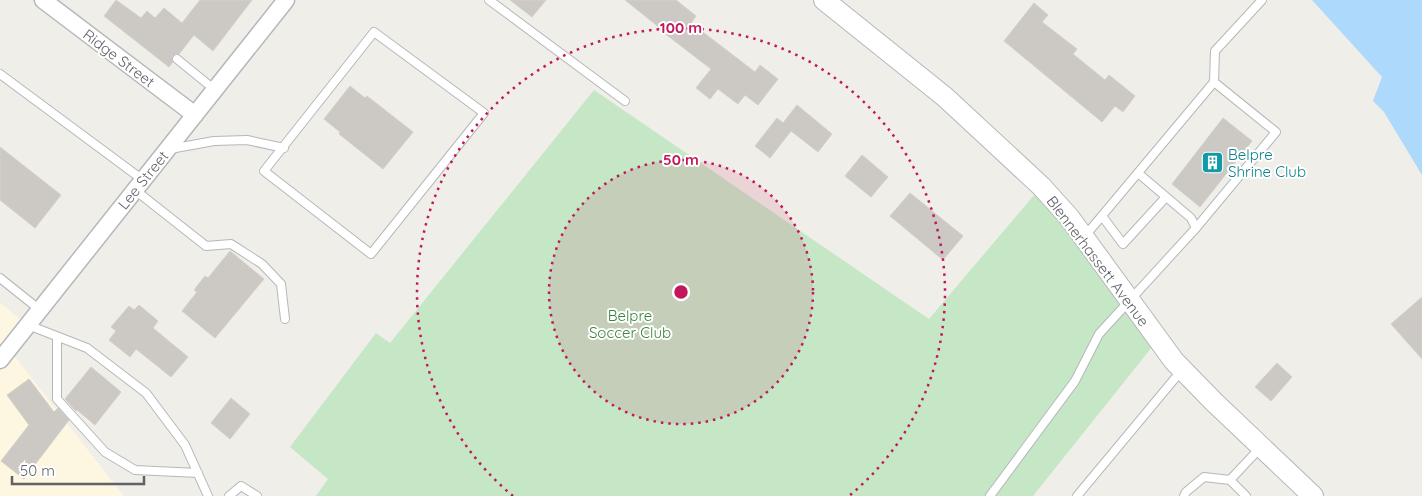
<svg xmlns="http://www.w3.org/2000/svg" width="1422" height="496" font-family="Quicksand,sans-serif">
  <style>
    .commercial { fill: #fdf6e0 }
    .green { fill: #c5e7c5 }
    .water { fill: #acd9fc }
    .building { fill: #ccc9c4; stroke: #d5d0c6 }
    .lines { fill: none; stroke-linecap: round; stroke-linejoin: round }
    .service-casing { stroke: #b5b7bb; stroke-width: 10 }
    .minor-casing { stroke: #b5b7bb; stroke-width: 19 }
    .tertiary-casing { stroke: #b5b7bb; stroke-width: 22 }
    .service { stroke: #fff; stroke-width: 8 }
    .minor { stroke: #fff; stroke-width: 16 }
    .tertiary { stroke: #fff; stroke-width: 20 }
    .ring { fill: none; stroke: #c2185b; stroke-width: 2.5; stroke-dasharray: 2.5 5 }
    .labels { text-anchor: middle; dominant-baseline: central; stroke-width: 4; stroke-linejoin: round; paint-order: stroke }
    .street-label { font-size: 15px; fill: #5f6267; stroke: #fff }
    .culture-label { font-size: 15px; fill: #0d838f; stroke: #fff; text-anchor: start }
    .park-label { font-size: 15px; fill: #38843c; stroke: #fff }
    .centre { fill: #c2185b; stroke: #fff; stroke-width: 2.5 }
    .ring-label { font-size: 15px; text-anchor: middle; font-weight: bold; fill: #c2185b; stroke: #fff; stroke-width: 4; stroke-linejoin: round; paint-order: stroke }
  </style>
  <rect width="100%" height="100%" fill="#f0eee8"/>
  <path class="commercial" d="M0 303 28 325 9 349 124 496H0Z"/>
  <path class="green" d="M594 90 929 319 1035 194 1063 223 1152 347 1033 496H316L328 479 290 447 376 333 390 343Z"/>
  <path class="water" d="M1312 0H1422V175L1384 112 1373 101 1382 77Z"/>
  <path class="building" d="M116 0 141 18 147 11 155 18 164 8 182 23 200 0H252L213 51 194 35 179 54H175L172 56 173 62 169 67 104 16Z
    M510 0H546L532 17Z
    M625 0H676L696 16 691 23 755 72 760 65 778 79 758 105 745 95 738 104 718 89 710 99 696 88 711 69 659 29 660 28Z
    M1034 3 1048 15 1042 22 1077 49 1073 54 1105 80 1109 75 1135 96 1123 112 1115 106 1102 122 1004 41Z
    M350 86 365 98 367 96 413 132 383 169 339 134 340 132 324 119Z
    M797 105 832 134 818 152 791 131 770 158 755 146 777 118 783 123Z
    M1223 118 1252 141 1200 207 1172 184Z
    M0 147 61 195 35 228 0 200Z
    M862 155 888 177 871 197 845 176Z
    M910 193 963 236 943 260 890 216Z
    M230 251 264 279 215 338 182 311 197 292 194 290 205 276 208 278Z
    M1422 297V359L1391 324Z
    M139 305 158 321 153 328 188 357 171 377 136 349 130 357 109 340 116 331 111 327 129 306 134 310Z
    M1277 363 1292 377 1271 401 1255 387Z
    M91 367 121 392 95 425 77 410 76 411 65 399Z
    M29 379 54 412 58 408 69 420 24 479 1 461 29 425 7 395Z
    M231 398 250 414 230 439 211 423Z"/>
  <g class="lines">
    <defs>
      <path id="service" d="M489 0 625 101
        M374 32 484 113 371 254 264 171Z
        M177 59 215 90
        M0 74 143 180
        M1214 82 1215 51 1262 0
        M170 149 214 141 247 140 284 148
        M1138 173 1191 218 1196 228
        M135 190 206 246 231 244 262 264 281 284 285 319
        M1102 216 1123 244 1166 197
        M0 278 40 310
        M28 325 87 348 146 393 185 445 208 496
        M57 337V399L105 452 135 470 198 473
        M229 496 241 486 257 496
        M990 496 1075 381 1099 334 1196 228 1276 132 1214 82 1085 236
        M1077 496 1181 371
        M1184 496 1186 492 1204 477 1230 480
        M1246 496 1230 480 1261 447"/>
      <path id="minor" d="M43 0 195 115
        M0 360 286 0"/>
      <path id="tertiary" d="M824 0 945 97 1041 186 1069 217 1174 361 1214 402 1313 496"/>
    </defs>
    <use href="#service" class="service-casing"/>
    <use href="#minor" class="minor-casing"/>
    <use href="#tertiary" class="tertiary-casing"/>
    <use href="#service" class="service"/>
    <use href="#minor" class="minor"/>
    <use href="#tertiary" class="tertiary"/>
  </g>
  <circle cx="681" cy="292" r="132" fill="#c2185b" fill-opacity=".12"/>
  <g class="ring">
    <circle cx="681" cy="292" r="132"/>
    <path d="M513 496A264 264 0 1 1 849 496"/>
  </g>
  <defs>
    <symbol id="building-square" viewBox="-11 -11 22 22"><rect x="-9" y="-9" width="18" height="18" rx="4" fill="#0f9aa8" stroke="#fff"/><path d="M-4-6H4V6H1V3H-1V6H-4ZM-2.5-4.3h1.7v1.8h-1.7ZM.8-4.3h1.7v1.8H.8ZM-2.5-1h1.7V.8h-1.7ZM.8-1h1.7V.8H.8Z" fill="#fff"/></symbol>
  </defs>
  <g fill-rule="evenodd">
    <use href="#building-square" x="1200" y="150" width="25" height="25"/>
  </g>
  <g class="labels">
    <g class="street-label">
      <text transform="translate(119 58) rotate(37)">Ridge Street</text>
      <text transform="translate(143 180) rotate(-51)">Lee Street</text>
      <text transform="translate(1098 261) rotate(53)">Blennerhassett Avenue</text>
    </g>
    <g class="culture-label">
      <text x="1228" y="154">Belpre<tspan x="1228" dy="17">Shrine Club</tspan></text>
    </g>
    <g class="park-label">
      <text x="630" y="315">Belpre<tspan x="630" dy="17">Soccer Club</tspan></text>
    </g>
  </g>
  <circle cx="681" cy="292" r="8" class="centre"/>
  <g class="ring-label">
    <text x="681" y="33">100 m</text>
    <text x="681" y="165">50 m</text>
  </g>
  <path d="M12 476v8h132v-8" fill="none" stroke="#5f6267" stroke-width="2.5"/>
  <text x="20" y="476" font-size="15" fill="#5f6267" stroke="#ffffff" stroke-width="4" paint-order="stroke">50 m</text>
</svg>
